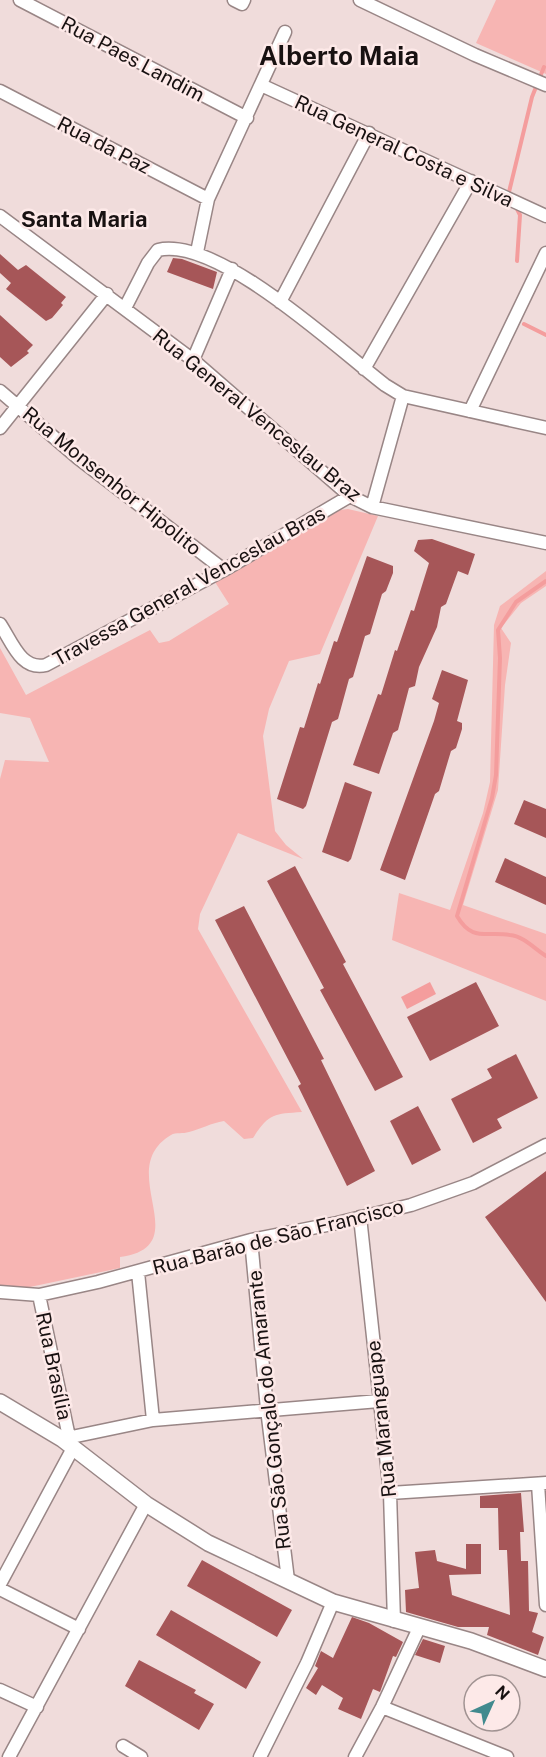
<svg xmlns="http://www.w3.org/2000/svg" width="546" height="1757" font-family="'Public Sans',sans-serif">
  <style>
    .green { fill: #f7b5b3 }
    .water { fill: #f49d9d }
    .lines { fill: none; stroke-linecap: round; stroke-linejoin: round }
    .stream { stroke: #f49d9d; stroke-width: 4 }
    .building { fill: #a65658 }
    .minor-casing { stroke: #998686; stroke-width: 15 }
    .tertiary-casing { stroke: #998686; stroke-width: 18 }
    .minor { stroke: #fff; stroke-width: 12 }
    .tertiary { stroke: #fff; stroke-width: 15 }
    .labels { text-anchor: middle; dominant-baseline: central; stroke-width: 5; stroke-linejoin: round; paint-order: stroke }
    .street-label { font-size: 20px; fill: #181111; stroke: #fde9e8 }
    .quarter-label { font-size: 22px; font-weight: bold; fill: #181111; stroke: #fde9e8 }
    .district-label { font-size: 26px; font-weight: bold; fill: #181111; stroke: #fde9e8 }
  </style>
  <rect width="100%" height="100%" fill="#f0dcdb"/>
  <path class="green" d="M496 0H546V74L476 43Z
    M348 509 378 516 320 654 289 661 269 709 263 736 275 831 286 845 303 859 238 833 200 914 198 929 302 1112C274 1114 269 1113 253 1138L244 1139 224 1121C211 1123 201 1129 189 1132 183 1134 176 1132 171 1135 112 1170 199 1246 120 1257V1268L25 1288 0 1285V779L5 760 49 762 30 718 0 713V648L26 695 150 630 159 643 169 641 229 604 215 582 332 511Z
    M546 571V586L521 603 501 628 511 643 505 685 498 790 463 905 546 934V1001L392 940 399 893 450 910 483 813 490 782 494 625 500 606Z"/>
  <path class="water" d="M430 982 436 994 407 1009 401 997Z"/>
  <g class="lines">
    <path class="stream" d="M511 196 509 192 532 97 544 67
      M515 205 520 215 517 261
      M524 324 546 335
      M546 581 516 602 498 630 500 658 496 775 492 798 457 916C472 942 486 931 510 935 523 936 535 949 546 956"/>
  </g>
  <path class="building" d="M0 254 18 270 26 265 66 297 61 303 63 305 52 318 46 321 6 289 11 283 0 273Z
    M173 258 182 259 217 272 213 289 167 272Z
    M0 315 33 345 27 351 29 353 11 367 0 357Z
    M432 539 475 554 468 575 458 571 446 604 441 607 437 627 419 667 415 686 409 688 398 730 393 733 379 774 353 765 378 694 381 695 395 650 397 651 411 610 414 611 429 563 414 551 418 540Z
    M367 556 393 566V573L386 591 382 594 370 634 365 636 353 677 349 679 338 719 332 722 306 806 303 809 277 799 300 727 304 728 318 683 320 684 334 641 337 642Z
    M442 670 468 680 457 721 462 723V729L456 748 451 751 439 791 435 794 405 880 380 870 434 721 439 703 432 699Z
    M345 782 372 792 351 859 348 862 322 852Z
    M524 800 546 809V838L514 824Z
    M505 858 546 877V905L495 882Z
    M295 866 346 962 343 964 403 1077 375 1091 320 990 324 988 267 881Z
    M244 906 324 1059 321 1060 375 1171 347 1186 298 1086 301 1084 215 920Z
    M476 982 499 1026 430 1061 407 1017Z
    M516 1054 538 1098 497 1119 502 1128 473 1143 451 1099 492 1078 487 1069Z
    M418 1106 441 1150 412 1165 390 1121Z
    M546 1171V1302L485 1217Z
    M521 1493 524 1532H520L521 1561H528L529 1611 538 1613 532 1632 544 1637 538 1655 487 1635 489 1627H458L406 1612 405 1590 419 1588 415 1552 435 1550 437 1561 466 1569V1544H481V1574L449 1575 452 1595 510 1615 507 1550H499L498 1508H480V1496Z
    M202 1560 292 1610 277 1637 187 1586Z
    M171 1610 261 1662 246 1689 156 1635Z
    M352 1617 369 1623 403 1642 396 1657 393 1656 380 1692 373 1689 361 1719 338 1709 343 1698 322 1685 316 1695 306 1688 318 1668 315 1666 321 1651 333 1658Z
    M423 1639 445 1646 440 1663 415 1655Z
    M139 1660 196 1690 194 1693 214 1704 199 1730 125 1686Z"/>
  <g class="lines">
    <defs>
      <path id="minor" d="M20 0 247 118
        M234 0 242 4 244 0
        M360 0 475 55 546 85
        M261 85 546 216
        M0 91 208 199
        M0 216 193 360 350 496 372 507 546 543
        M197 252 208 199 285 32
        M280 302 369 133
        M125 308 148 263 158 250C218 236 338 349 385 385L403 396 546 428
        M193 360 232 269
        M364 369 471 181
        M0 391 78 458 224 570
        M470 411 546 253
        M0 428 107 294
        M372 507 403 396
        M0 624C12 642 21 671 46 665L224 570 350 496
        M360 1217 390 1493 394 1621
        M251 1240 267 1409 288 1580
        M138 1272 153 1420
        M0 1292 39 1295 98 1282 251 1240 337 1223 411 1205 473 1183 546 1145
        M39 1295 69 1437
        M62 1439 153 1420 379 1401
        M538 1484 546 1605
        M390 1493 546 1483
        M0 1584 73 1448
        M0 1589 79 1629
        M0 1690 37 1707
        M382 1707 507 1757
        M123 1746 141 1757
        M9 1757 146 1504
        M260 1757 307 1663 333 1602
        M355 1757 382 1707 419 1628"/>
      <path id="tertiary" d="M0 1402 62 1439 146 1504 208 1543 333 1602 471 1641 546 1669"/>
    </defs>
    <use href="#minor" class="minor-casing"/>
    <use href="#tertiary" class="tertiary-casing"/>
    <use href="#minor" class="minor"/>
    <use href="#tertiary" class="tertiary"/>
  </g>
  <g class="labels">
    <g class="street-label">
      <text transform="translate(133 59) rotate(28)">Rua Paes Landim</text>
      <text transform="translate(104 145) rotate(27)">Rua da Paz</text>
      <text transform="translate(404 151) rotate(25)">Rua General Costa e Silva</text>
      <text transform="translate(257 415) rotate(39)">Rua General Venceslau Braz</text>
      <text transform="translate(112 481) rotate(39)">Rua Monsenhor Hipolito</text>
      <text transform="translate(189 586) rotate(-29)">Travessa General Venceslau Bras</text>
      <text transform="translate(278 1237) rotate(-14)">Rua Barão de São Francisco</text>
      <text transform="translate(54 1366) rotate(78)">Rua Brasília</text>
      <text transform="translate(269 1410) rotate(-96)">Rua São Gonçalo do Amarante</text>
      <text transform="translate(381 1419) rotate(-96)">Rua Maranguape</text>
    </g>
    <g class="quarter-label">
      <text x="84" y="219">Santa Maria</text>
    </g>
    <g class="district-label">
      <text x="339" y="55">Alberto Maia</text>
    </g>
  </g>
  <g transform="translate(492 1703) rotate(45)"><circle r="28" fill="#fde9e8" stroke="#a19392" stroke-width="1.5"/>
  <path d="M0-4.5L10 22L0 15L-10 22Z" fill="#428a8e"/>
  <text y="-9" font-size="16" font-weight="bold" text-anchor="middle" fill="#181111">N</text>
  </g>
</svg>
